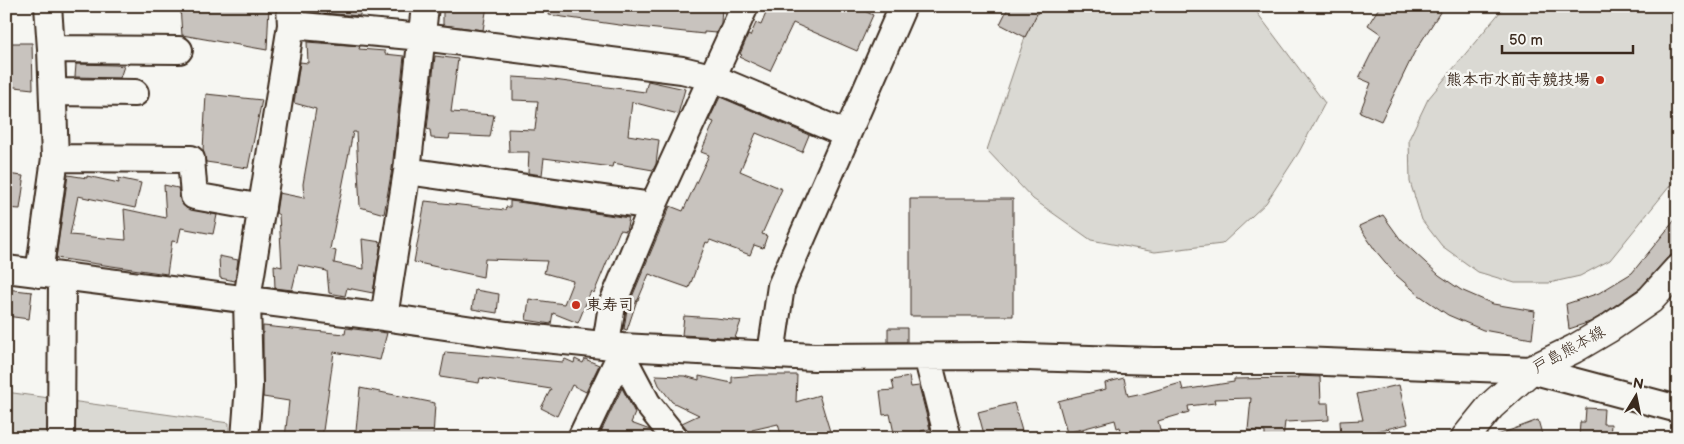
<svg xmlns="http://www.w3.org/2000/svg" width="1684" height="444" font-family="'Balsamiq Sans','Klee One',sans-serif">
  <style>
    .green { fill: #dad9d3; stroke: #8a8278 }
    .building { fill: #c8c3be; stroke: #3b2a1e }
    .lines { fill: none; stroke-linecap: round; stroke-linejoin: round }
    .minor-casing { stroke: #3b2a1e; stroke-width: 30 }
    .major-casing { stroke: #3b2a1e; stroke-width: 31 }
    .minor { stroke: #f6f6f2; stroke-width: 26 }
    .major { stroke: #f6f6f2; stroke-width: 28 }
    .poi-dot { fill: #c8321e; stroke: #f6f6f2; stroke-width: 2 }
    .labels { text-anchor: middle; dominant-baseline: central; stroke-width: 5; stroke-linejoin: round; paint-order: stroke }
    .poi-label { font-size: 16px; font-weight: bold; fill: #3b2a1e; stroke: #f6f6f2; text-anchor: end }
    .street-label { font-size: 16px; fill: #3b2a1e; stroke: #f6f6f2 }
  </style>
  <rect width="100%" height="100%" fill="#f6f6f2"/>
  <filter id="ink" filterUnits="userSpaceOnUse"><feTurbulence type="fractalNoise" baseFrequency=".02" numOctaves="2"/><feDisplacementMap in="SourceGraphic" scale="10" xChannelSelector="R" yChannelSelector="G"/><feConvolveMatrix kernelMatrix="1 2 1 2 8 2 1 2 1" color-interpolation-filters="sRGB"/></filter>
  <g filter="url(#ink)">
    <path class="green" d="M1041 6H1252L1325 103 1299 152 1266 203 1222 244 1155 252 1091 240 1033 199 987 150 1025 37Z
      M1505 6H1678V176L1610 260 1580 276 1549 283H1515L1478 272 1442 246 1422 220 1410 182 1409 139 1428 99Z
      M6 392 229 423V438H6Z"/>
    <path class="building" d="M180 6H269L267 50 182 35Z
      M309 6H360V16L310 12Z
      M443 6H487L483 30 443 25Z
      M550 6H722L721 23 716 33 704 32V34L619 25 549 15Z
      M769 6H854L873 15 857 51 793 23 770 71 740 57 742 55 740 54 748 35 750 36 756 23 761 25Z
      M1009 6H1041L1025 37 1000 24Z
      M1380 6H1444L1414 53 1381 121 1360 112 1371 83 1359 78 1381 34 1368 25Z
      M307 42 360 46 359 49 385 51V54L404 56 392 169 384 214 360 207 356 132H353L330 249 336 251 334 263 364 269 362 239 381 242 373 293 347 288 345 296 329 293 327 271 298 265 292 290 275 288 274 265 282 267 279 215 276 213 279 193 304 198 303 184 316 109 294 103 300 62 308 63Z
      M6 43H32L33 89 6 86Z
      M435 56 458 59 451 112 494 115 490 137 450 135 449 139 431 138 430 130 427 129Z
      M76 64 116 65 124 66 120 78 75 77Z
      M513 77 546 79 645 92 648 81 685 89 678 114 632 102 628 135 659 140 656 164 653 170 613 163 612 167 544 158 542 175 528 173 529 152H509L508 129 535 130 538 101 513 100Z
      M206 94 262 100 248 168 206 162 203 150Z
      M720 97 809 135 802 152 756 133 740 171 782 189 762 234 767 236 763 248 754 245 750 255 710 240 708 243 706 242 689 288 649 274 638 300H637L627 330 624 329 627 309 670 206 683 211 709 155 701 152 714 122 709 120Z
      M6 174 23 176 22 181H24L20 209 6 208Z
      M68 175 87 178V176L119 183 118 178 141 183 135 208 78 196 70 235 126 240 124 209 166 218 164 185 178 188 181 203 186 208 217 215 213 234 181 228 178 242 172 241 167 274 56 258Z
      M910 199H1013V316H910Z
      M425 201 505 210 506 207H510V201L518 202 629 218 626 231 620 230 594 293 591 291 578 323 553 313 551 324 526 320 529 299 564 304 573 281 544 273 547 261 485 259 483 277 414 262Z
      M1383 215 1401 240 1439 275 1461 290 1493 304 1535 311 1532 339 1483 330 1448 315 1419 295 1396 275 1375 250 1359 226Z
      M1678 216V254H1673L1667 258 1640 288 1600 316 1590 322 1569 329 1566 304 1599 293 1632 273Z
      M219 256 238 260 235 281 220 278Z
      M6 289 32 292 29 319 6 316Z
      M475 290 499 294 497 313 472 309Z
      M684 316 716 318 741 321 735 338 682 335Z
      M263 326 345 334 346 328 387 333 380 360 334 352 322 438H285L289 401 263 397Z
      M888 328H907V342H888Z
      M445 352 563 362 565 359 574 363 575 359 583 363 585 359 599 365 586 392 572 385 557 416 541 408 551 389 480 378 479 383 440 377Z
      M655 375 685 376 699 380V376L732 383V377L758 375H797L796 402 819 395 832 438H782L778 424 752 430 753 438H690L687 429 682 423 699 415 672 402 659 385Z
      M1298 376 1320 377 1321 403H1328L1329 420 1285 422 1283 438 1265 437V432L1248 430 1251 398 1214 399 1215 403 1188 406 1189 412 1158 421 1162 438H1123L1120 427 1117 428 1115 420 1067 433 1058 401 1106 389 1105 383 1124 378 1128 396 1138 394 1139 395 1181 383 1183 390 1234 382V379L1298 378Z
      M909 377 911 387 919 386 930 429 921 431 922 438H895L890 414 883 415 880 391 894 390 892 380Z
      M1399 385 1408 424 1377 431 1379 438H1341L1340 421 1363 420 1357 394Z
      M360 388 435 403 433 438H394L356 431Z
      M622 388 635 413 631 423 650 430 656 438H598Z
      M1014 403 1024 438H985L978 412Z
      M1586 408 1604 409 1603 424H1611L1610 438H1579L1580 422H1585Z
      M1538 420 1543 438H1495V436Z"/>
    <g class="lines">
      <defs>
        <path id="minor" d="M291 25 422 37 682 70 711 77 846 134
          M51 49 179 50
          M53 92 135 93
          M55 158 191 159 194 196 262 208
          M407 171 653 206
          M6 269 384 317 507 335 622 347 814 357 998 356 1154 361H1300L1531 370 1678 409
          M39 274 55 158 51 49 48 6
          M384 317 407 171 425 6
          M606 344 612 305 653 206 745 6
          M621 354 647 403 675 438
          M771 354 781 286 903 6
          M927 356 948 438
          M61 438 62 277
          M245 438 249 386 247 299 291 25 290 6
          M581 438 621 354 622 347"/>
        <path id="major" d="M1465 438 1491 406 1531 370 1574 349 1608 329 1650 300 1678 269"/>
      </defs>
      <use href="#minor" class="minor-casing"/>
      <use href="#major" class="major-casing"/>
      <use href="#minor" class="minor"/>
      <use href="#major" class="major"/>
    </g>
  </g>
  <g class="poi-dot">
    <circle cx="1600" cy="80" r="5"/>
    <circle cx="576" cy="305" r="5"/>
  </g>
  <g class="labels">
    <g class="poi-label">
      <text x="1590" y="80">熊本市水前寺競技場</text>
      <text x="586" y="305" text-anchor="start">東寿司</text>
    </g>
    <g class="street-label">
      <text transform="translate(1569 350) rotate(-29)">戸島熊本線</text>
    </g>
  </g>
  <rect width="1684" height="444" fill="none" stroke="#f6f6f2" stroke-width="25"/>
  <rect x="12" y="12" width="1659" height="419" fill="none" stroke="#3b2a1e" stroke-width="2" filter="url(#ink)"/>
  <g transform="translate(1636 396) rotate(10)" stroke="#f6f6f2" stroke-width="4" paint-order="stroke">
  <path d="M0-4L9 19L0 12L-9 19Z" fill="#3b2a1e"/>
  <text y="-8" font-size="14" font-weight="bold" text-anchor="middle" fill="#3b2a1e">N</text>
  </g>
  <path d="M1502 45v8h131v-8" fill="none" stroke="#3b2a1e" stroke-width="2.5"/>
  <text x="1509" y="45" font-size="15" fill="#3b2a1e" stroke="#f6f6f2" stroke-width="4" paint-order="stroke">50 m</text>
</svg>
